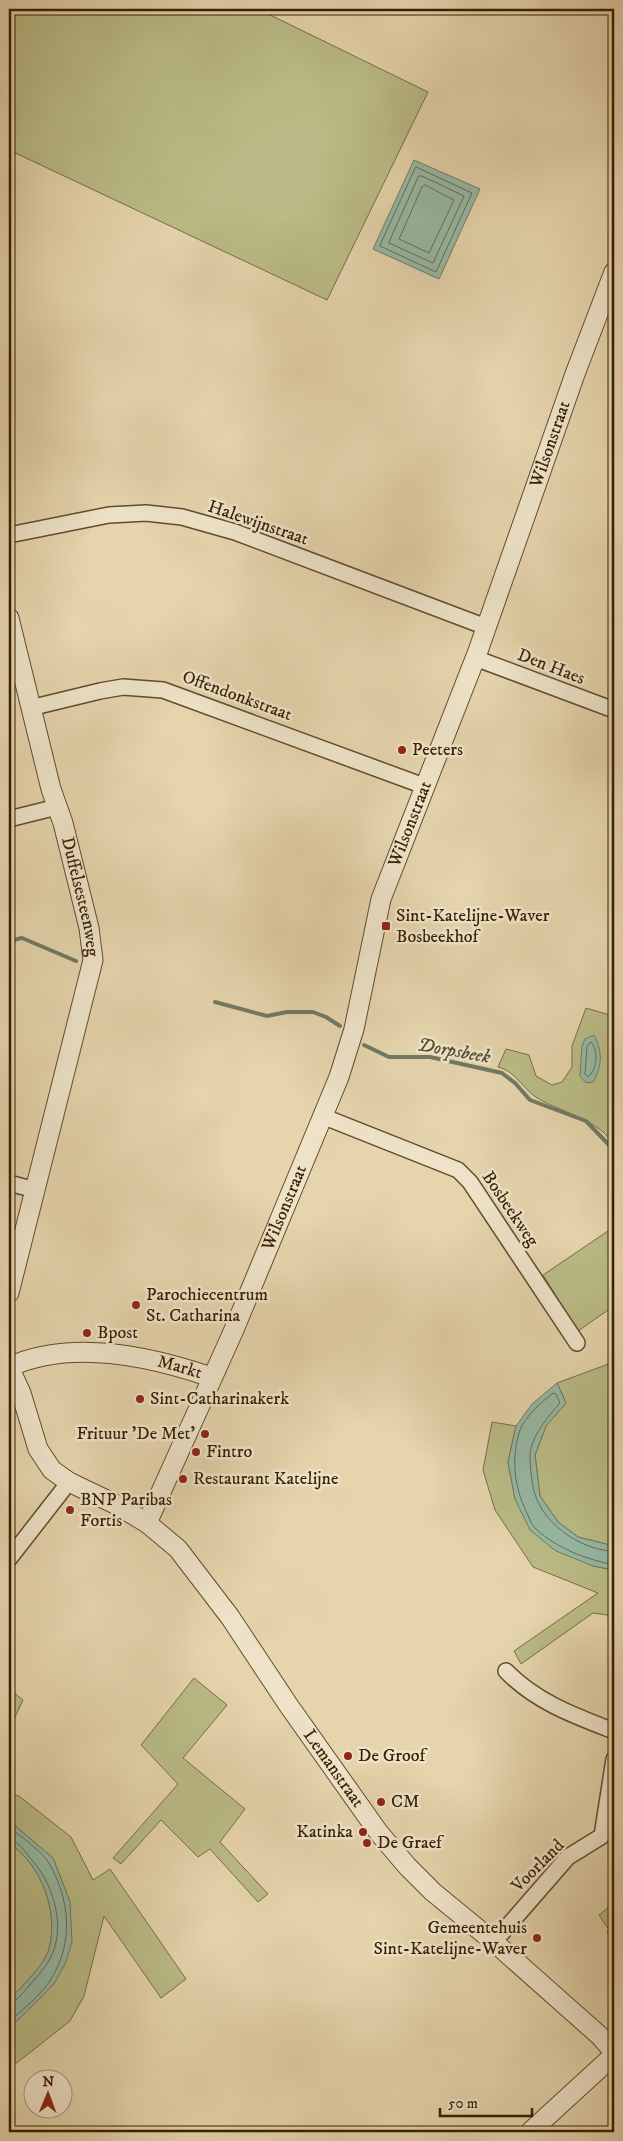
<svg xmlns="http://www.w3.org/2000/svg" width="623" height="2141" font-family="'IM FELL DW Pica',serif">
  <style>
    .green { fill: #babb86; stroke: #786d43 }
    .water { fill: #96b9a5; stroke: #6f7b63 }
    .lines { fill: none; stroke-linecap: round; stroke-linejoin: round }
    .shore { stroke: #666c52; stroke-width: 1 }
    .stream { stroke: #6f7b63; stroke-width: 4 }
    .minor-casing { stroke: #614c2b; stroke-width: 18 }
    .tertiary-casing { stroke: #614c2b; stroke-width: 21 }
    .minor { stroke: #eee3c9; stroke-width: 15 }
    .tertiary { stroke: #eee3c9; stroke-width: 19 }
    .poi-dot { fill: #8f2418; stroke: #eee3c9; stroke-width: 2 }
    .labels { text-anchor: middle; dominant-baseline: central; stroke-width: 5; stroke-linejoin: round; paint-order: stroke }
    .street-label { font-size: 18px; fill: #351f00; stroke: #eee3c9 }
    .poi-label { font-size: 18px; fill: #351f00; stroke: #eee3c9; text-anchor: start }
    .water-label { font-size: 19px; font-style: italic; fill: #524d32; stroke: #eee3c9 }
  </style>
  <rect width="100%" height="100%" fill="#e5d4ac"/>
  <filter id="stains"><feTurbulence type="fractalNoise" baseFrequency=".004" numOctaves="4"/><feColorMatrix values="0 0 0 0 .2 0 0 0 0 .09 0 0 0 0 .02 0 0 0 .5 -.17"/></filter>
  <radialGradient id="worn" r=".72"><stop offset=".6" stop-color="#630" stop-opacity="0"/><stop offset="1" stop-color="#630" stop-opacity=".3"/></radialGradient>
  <path class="green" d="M9 9H258L428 92 327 300 9 150Z
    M586 1008 613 1016 614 1012V1151C611 1121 553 1111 533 1095 521 1085 514 1071 498 1067L506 1049 529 1055 536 1076 552 1085 562 1082 572 1067V1046Z
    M614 1227V1306L578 1331 543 1275Z
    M614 1362V1546L578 1537 558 1522 540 1496 535 1455 546 1426 566 1403 557 1383Z
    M492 1422 516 1426 508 1462 515 1499 593 1566 614 1570V1616L593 1613 521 1664 514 1651 598 1593 533 1567 495 1510 483 1470Z
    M194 1678 227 1705 183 1758 245 1809 220 1842 268 1894 258 1902 210 1849 198 1857 161 1820 121 1864 113 1858 178 1784 141 1745Z
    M9 1689 23 1700 9 1730Z
    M9 1794 19 1796 71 1837 93 1880 110 1869 186 1979 161 1998 104 1916 84 1996 70 2021 9 2069V2029L54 1984 70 1902 53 1858 13 1824 9 1823Z
    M9 1843C41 1864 59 1911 49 1949 44 1966 21 1987 9 2000Z
    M614 1903V1932L610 1937 607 1932 609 1930 599 1915Z"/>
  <path class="water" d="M414 160 480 189 439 279 373 249Z
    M594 1035C603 1052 602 1066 593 1082L586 1083 580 1076 582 1046 585 1039Z
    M557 1383 566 1403 546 1426 535 1455 540 1496 558 1522 578 1537 614 1546V1570L593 1566 556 1551 530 1530 515 1499 508 1462 516 1426 532 1404Z
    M9 1823 13 1824 53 1858 70 1902 72 1942 65 1964 54 1984 9 2029V2000C21 1987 44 1966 49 1949 59 1911 41 1864 9 1843Z"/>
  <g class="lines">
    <path class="shore" d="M416 167 472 193 436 272 380 246Z
      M419 176H422L464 196 433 263 389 243Z
      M425 185 454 200 429 253 399 239 422 187Z
      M591 1042C599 1051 597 1070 588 1077L585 1074 587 1047Z
      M614 1551C584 1551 547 1527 536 1497 532 1489 530 1465 530 1455 531 1436 548 1417 560 1403L556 1394 553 1393C542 1402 526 1415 520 1430 511 1457 514 1486 526 1511 529 1517 531 1524 535 1528 557 1549 586 1559 614 1565
      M9 1828C18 1833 44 1854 49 1863 70 1900 74 1942 51 1979 42 1994 22 2010 9 2022
      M9 1840C19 1841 25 1852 31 1859 52 1882 65 1922 53 1952 49 1964 37 1977 29 1986 23 1992 17 2002 9 2003"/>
    <path class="stream" d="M9 941 22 938 76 961
      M215 1002 267 1016 287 1012H313L326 1017 340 1026
      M364 1045 389 1057H430L502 1073 515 1083 530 1100 586 1121 611 1147 614 1173"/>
    <defs>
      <path id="minor" d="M9 535 109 515 146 513 182 517 235 532 486 627
        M475 658 614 710
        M30 708 100 691 123 687 163 690 424 786
        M9 819 57 807
        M322 1116 458 1170 470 1182 577 1343
        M9 1183 35 1190
        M9 1559 69 1482
        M506 1671C536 1702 575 1716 614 1731
        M494 1942 568 1857 602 1836 614 1759"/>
      <g id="tertiary">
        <path id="s1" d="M9 618 51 789 63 823 89 928 93 960 9 1293"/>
        <path id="s2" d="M9 1367 21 1393 38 1449 52 1470 69 1482 115 1504 147 1523 178 1549 230 1617 289 1706 379 1833 407 1866 433 1892 494 1942 600 2036 614 2052"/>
        <path id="s3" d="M9 1367C70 1339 150 1356 211 1377"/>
        <path id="s4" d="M147 1523 233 1332 339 1077 354 1029 381 899 478 651 575 374 614 272"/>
        <path d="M530 2132 614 2055"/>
      </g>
    </defs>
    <use href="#minor" class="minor-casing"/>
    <use href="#tertiary" class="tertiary-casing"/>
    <use href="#minor" class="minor"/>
    <use href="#tertiary" class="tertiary"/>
  </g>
  <g class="poi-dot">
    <circle cx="402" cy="750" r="5"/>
    <rect x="381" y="921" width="10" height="10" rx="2.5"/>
    <circle cx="136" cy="1305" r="5"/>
    <circle cx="87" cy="1333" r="5"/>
    <circle cx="140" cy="1399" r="5"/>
    <circle cx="205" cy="1434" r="5"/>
    <circle cx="196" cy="1452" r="5"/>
    <circle cx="183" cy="1479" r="5"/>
    <circle cx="70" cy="1510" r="5"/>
    <circle cx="348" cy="1756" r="5"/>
    <circle cx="381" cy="1802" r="5"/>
    <circle cx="363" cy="1832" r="5"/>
    <circle cx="367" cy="1843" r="5"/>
    <circle cx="537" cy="1938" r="5"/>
  </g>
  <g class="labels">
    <g class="street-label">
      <text stroke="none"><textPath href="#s4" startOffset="1154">Wilsonstraat</textPath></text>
      <text transform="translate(258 523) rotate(19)">Halewijnstraat</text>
      <text transform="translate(551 667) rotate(21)">Den Haes</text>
      <text transform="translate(237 696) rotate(20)">Offendonkstraat</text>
      <text stroke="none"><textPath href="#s4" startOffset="749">Wilsonstraat</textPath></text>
      <text stroke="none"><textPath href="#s1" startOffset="288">Duffelsesteenweg</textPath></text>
      <text stroke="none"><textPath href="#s4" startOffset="344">Wilsonstraat</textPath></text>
      <text transform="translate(510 1209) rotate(56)">Bosbeekweg</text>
      <text stroke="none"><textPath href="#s3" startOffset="174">Markt</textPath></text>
      <text stroke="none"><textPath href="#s2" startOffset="531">Lemanstraat</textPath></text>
      <text transform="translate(538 1866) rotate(-45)">Voorland</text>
    </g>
    <g class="poi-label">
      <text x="412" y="750">Peeters</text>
      <text x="396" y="916">Sint-Katelijne-Waver<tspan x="396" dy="21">Bosbeekhof</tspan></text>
      <text x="146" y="1295">Parochiecentrum<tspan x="146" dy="21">St. Catharina</tspan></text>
      <text x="97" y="1333">Bpost</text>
      <text x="150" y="1399">Sint-Catharinakerk</text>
      <text x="195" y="1434" text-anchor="end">Frituur 'De Met'</text>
      <text x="206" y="1452">Fintro</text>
      <text x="193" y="1479">Restaurant Katelijne</text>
      <text x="80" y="1500">BNP Paribas<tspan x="80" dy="21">Fortis</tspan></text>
      <text x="358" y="1756">De Groof</text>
      <text x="391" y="1802">CM</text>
      <text x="353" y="1832" text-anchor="end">Katinka</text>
      <text x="377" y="1843">De Graef</text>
      <text x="527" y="1928" text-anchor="end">Gemeentehuis<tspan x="527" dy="21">Sint-Katelijne-Waver</tspan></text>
    </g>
    <g class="water-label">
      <text transform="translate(454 1051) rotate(10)">Dorpsbeek</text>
    </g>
  </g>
  <rect width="623" height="2141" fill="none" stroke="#e5d4ac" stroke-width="30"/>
  <rect x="10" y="10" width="603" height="2121" fill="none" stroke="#351f00" stroke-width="2.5"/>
  <rect x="15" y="15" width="593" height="2111" fill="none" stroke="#351f00"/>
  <g transform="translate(48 2094) rotate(1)"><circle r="24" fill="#eee3c9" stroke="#a49579"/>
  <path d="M0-4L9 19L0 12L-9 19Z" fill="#8f2418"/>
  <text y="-8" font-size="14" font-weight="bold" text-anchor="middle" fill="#351f00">N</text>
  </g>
  <path d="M440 2108v8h92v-8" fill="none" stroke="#351f00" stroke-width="2.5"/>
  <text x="448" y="2108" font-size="15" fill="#351f00" stroke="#eee3c9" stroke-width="4" paint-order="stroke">50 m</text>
  <rect width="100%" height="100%" filter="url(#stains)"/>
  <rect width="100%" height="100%" fill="url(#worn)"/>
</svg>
